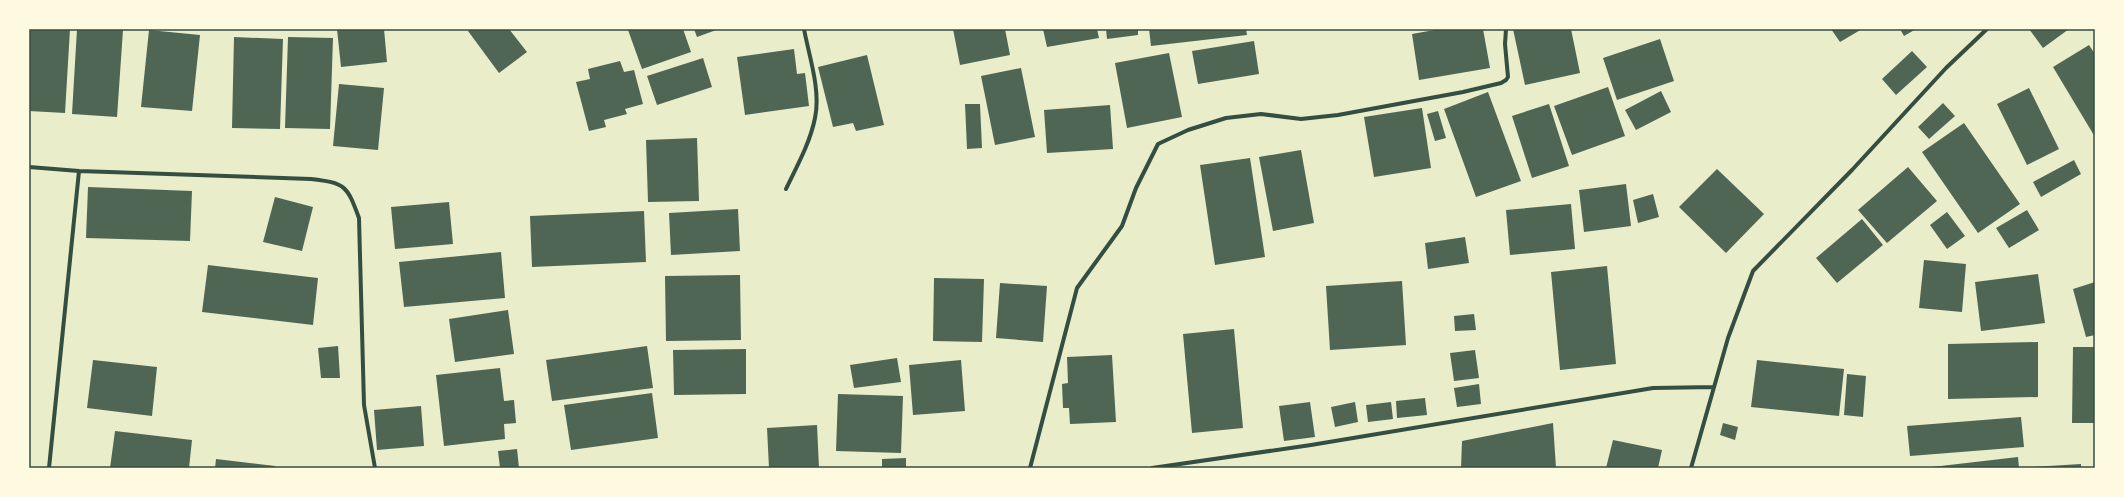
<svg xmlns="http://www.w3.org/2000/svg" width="2124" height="497" font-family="Jost,sans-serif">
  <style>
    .building { fill: #4f6655 }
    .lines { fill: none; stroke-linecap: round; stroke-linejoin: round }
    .minor { stroke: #344e41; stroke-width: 4 }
    .neatline { fill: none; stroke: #344e41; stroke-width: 1.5 }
  </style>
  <rect width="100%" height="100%" fill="#e9edc9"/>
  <path class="building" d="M29 29H70L65 113 29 111Z
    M77 29 123 30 117 117 72 114Z
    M337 29H384L387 62 341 67Z
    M471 29H509L527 52 499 73 468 31Z
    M631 29H683L691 52 642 69 628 30Z
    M694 29H719L697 37Z
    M953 29H1005L1010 55 960 65Z
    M1043 29H1097L1099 38 1047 47Z
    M1106 29H1138V35L1107 39Z
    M1149 29H1246L1247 35 1151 46Z
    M1440 29H1483L1490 68 1419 80 1412 34Z
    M1513 29H1571L1580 73 1525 85Z
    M1831 29H1862L1840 42Z
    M1900 29H1916L1904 36Z
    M2029 29H2069L2043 48Z
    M149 30 200 35 192 111 141 107Z
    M234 37 283 39 280 129 232 128Z
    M288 37 333 38 330 129 285 128Z
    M1660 39 1674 81 1617 100 1603 58Z
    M1254 41 1259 74 1198 84 1192 51Z
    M2089 45 2095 54V137L2053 67Z
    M794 49 797 74 805 73 809 106 745 115 737 57Z
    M1912 51 1927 67 1896 95 1882 79Z
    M1169 53 1182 117 1127 128 1115 63Z
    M867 55 884 125 856 131 853 123 833 127 818 67Z
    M703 58 712 87 657 105 647 76Z
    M620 61 624 72 634 70 643 104 625 109 627 114 604 120 606 127 589 131 576 82 590 79 588 69Z
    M1021 68 1035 137 995 145 981 76Z
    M339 84 384 88 378 150 333 146Z
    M1608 87 1625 136 1572 155 1554 106Z
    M2029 88 2059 149 2027 165 1997 104Z
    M1661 91 1671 112 1636 130 1625 110Z
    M1488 92 1521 181 1476 197 1444 109Z
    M1943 103 1955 116 1929 139 1918 127Z
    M965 104H980L982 148 967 149Z
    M1549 104 1569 166 1532 178 1512 116Z
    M1110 105 1113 149 1047 153 1044 110Z
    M1422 108 1431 168 1374 177 1364 117Z
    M1438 111 1446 138 1435 141 1427 114Z
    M1964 123 2020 204 1978 233 1922 152Z
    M697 138 699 201 648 202 646 140Z
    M1301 150 1314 223 1273 231 1259 157Z
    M1250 158 1265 257 1215 265 1200 165Z
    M2074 160 2081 174 2041 197 2033 182Z
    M1908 167 1937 201 1887 243 1858 210Z
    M1717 169 1764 214 1726 253 1679 207Z
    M1626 184 1631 226 1584 232 1579 190Z
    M88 187 192 191 190 241 86 238Z
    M1653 194 1659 217 1638 223 1633 200Z
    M275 197 313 207 302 251 263 242Z
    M449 202 453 244 395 249 391 207Z
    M1571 204 1575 249 1510 255 1506 210Z
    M738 209 740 251 671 255 669 213Z
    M2027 210 2039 230 2009 248 1996 228Z
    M644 211 646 262 532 267 530 216Z
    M1947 212 1965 236 1947 249 1930 225Z
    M1862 219 1883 245 1837 283 1816 258Z
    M1465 237 1469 263 1428 269 1425 243Z
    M501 252 505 298 404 307 399 262Z
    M1924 260 1966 264 1962 312 1919 308Z
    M208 265 318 278 313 325 202 312Z
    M1607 266 1616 364 1560 370 1551 272Z
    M2038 274 2045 323 1981 331 1975 282Z
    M740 275 741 340 666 341 665 276Z
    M934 278 984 279 982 342 933 341Z
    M1402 281 1406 345 1330 350 1326 286Z
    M2095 282V335L2086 337 2073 289Z
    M1000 283 1047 286 1043 342 996 338Z
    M508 310 514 354 455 362 449 319Z
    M1474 314 1476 330 1455 331 1454 316Z
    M1234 329 1243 428 1192 433 1183 334Z
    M2038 342V397L1948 399V344Z
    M338 346 340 378H321L318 348Z
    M647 346 653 388 552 401 546 360Z
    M2073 347H2095V423H2072Z
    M746 349V394L674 395 673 350Z
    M1475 350 1479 378 1454 381 1450 353Z
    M1112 355 1116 422 1070 424 1069 408H1063L1062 384 1068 383 1067 357Z
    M897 358 901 382 854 388 850 365Z
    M93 360 157 367 152 416 87 408Z
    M961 360 965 411 913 415 909 365Z
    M1757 360 1844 369 1839 416 1751 407Z
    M500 368 504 401 514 400 516 423 504 424 505 439 444 446 436 375Z
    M1847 374 1866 376 1863 417 1844 415Z
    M1479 384 1481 404 1457 407 1454 388Z
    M652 393 658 438 571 450 564 405Z
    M838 394 903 396 901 453 836 451Z
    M1425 398 1427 415 1397 418 1396 401Z
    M1310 402 1315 437 1284 441 1279 406Z
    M1355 402 1358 422 1335 427 1331 407Z
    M1391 402 1393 419 1368 422 1366 405Z
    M421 406 424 446 377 450 374 410Z
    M2021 417 2024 447 1910 456 1907 426Z
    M1553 423 1556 468H1461L1462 441Z
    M1723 423 1738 427 1735 440 1720 435Z
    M817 425 819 468H769L767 428Z
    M115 431 192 440 189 468H110Z
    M1613 440 1662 450 1658 468H1606Z
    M517 449 519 468H500L498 451Z
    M2018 457 2019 468H1932V467Z
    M906 458V468H882V459Z
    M216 459 275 466V468H215Z
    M2081 464V468H2030V467Z"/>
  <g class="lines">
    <path class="minor" d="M29 167 79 171 311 179C345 183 347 185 359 218L364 405 375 468
      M786 189C797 166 810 143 815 118 821 90 809 56 804 29
      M49 468 79 171
      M1030 468 1077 288 1122 226 1136 188 1158 144 1188 130 1226 118 1261 114 1301 119 1338 115 1463 92 1501 83 1506 80 1508 77 1505 44 1506 29
      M1152 468 1311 445 1653 388 1714 387
      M1691 468 1728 338 1753 271 1852 170 1946 68 1987 29"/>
  </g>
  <rect width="2124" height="497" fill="none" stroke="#fefae0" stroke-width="60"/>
  <rect x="30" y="30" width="2064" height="437" class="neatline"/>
</svg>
